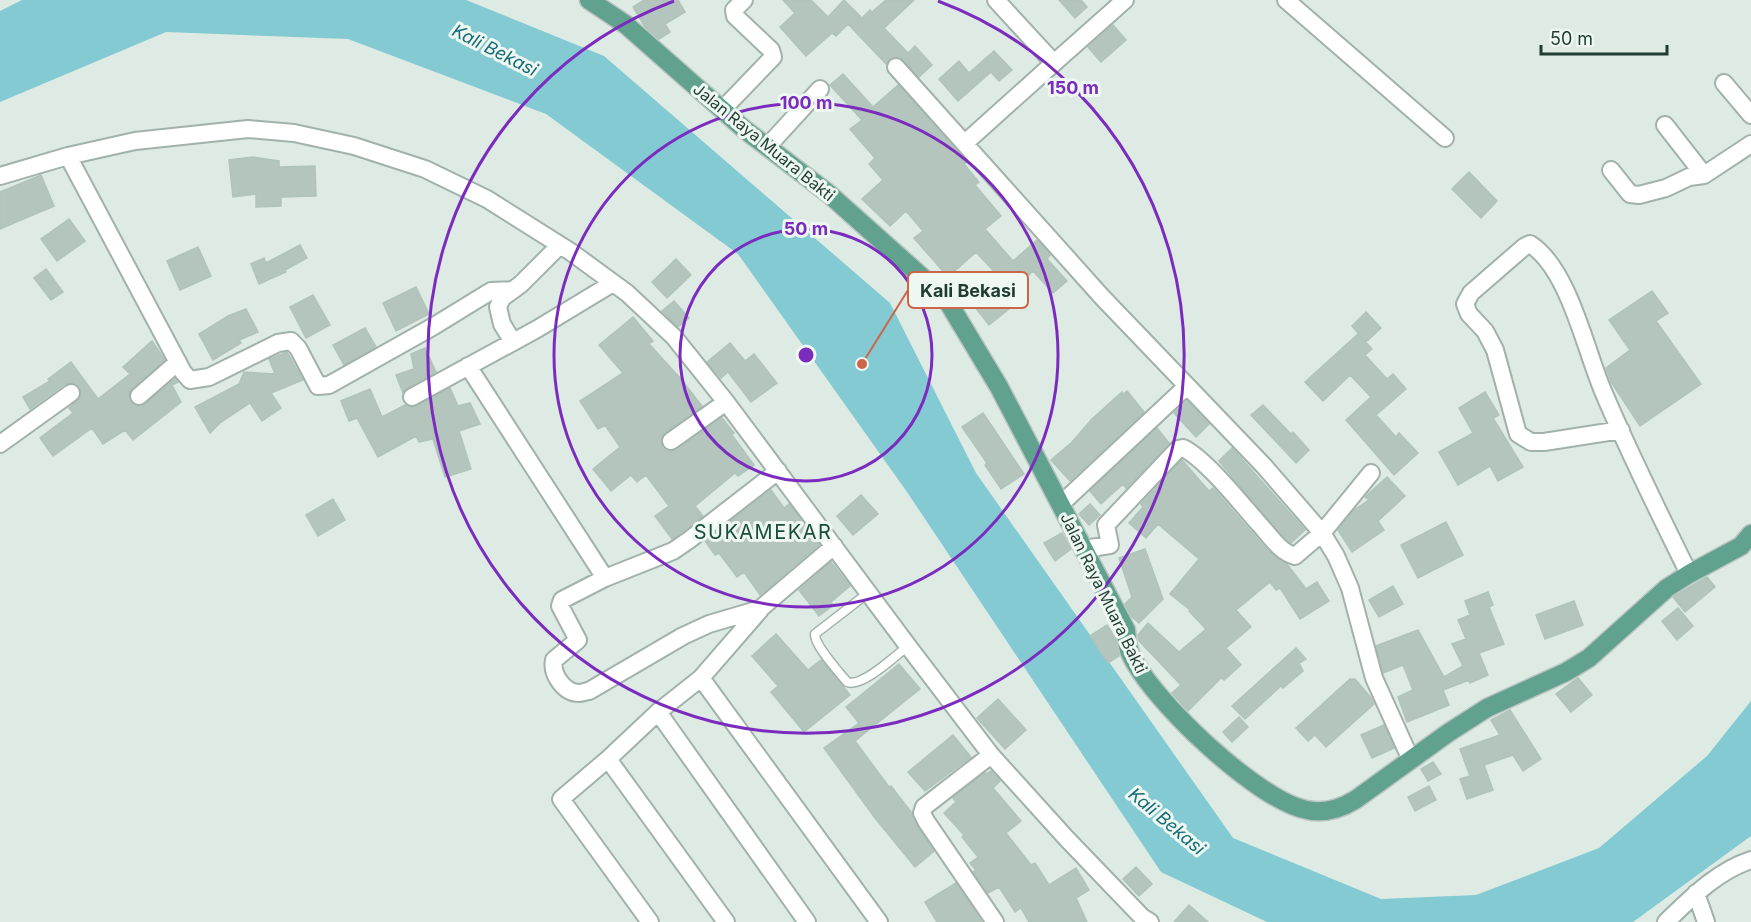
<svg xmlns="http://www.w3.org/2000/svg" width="1751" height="922" font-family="Inter,sans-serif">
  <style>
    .water { fill: #83cad3 }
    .building { fill: #b3c5bd; stroke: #b0c4bb; stroke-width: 1.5 }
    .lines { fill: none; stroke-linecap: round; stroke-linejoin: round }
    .service-casing { stroke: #a1b2ab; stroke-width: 11 }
    .minor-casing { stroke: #a1b2ab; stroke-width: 20 }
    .primary-casing { stroke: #bcc4c2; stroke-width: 21 }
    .service { stroke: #fff; stroke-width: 8 }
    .minor { stroke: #fff; stroke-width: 16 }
    .primary { stroke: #60a28e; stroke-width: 18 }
    .ring { fill: none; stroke: #7b2cbf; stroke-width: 3 }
    .labels { text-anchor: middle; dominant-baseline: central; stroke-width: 6; stroke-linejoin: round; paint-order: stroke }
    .street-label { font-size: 16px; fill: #1f3b32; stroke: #eef7f2 }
    .water-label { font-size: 18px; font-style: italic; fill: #176d78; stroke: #eef7f2 }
    .quarter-label { font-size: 20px; letter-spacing: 1.5px; fill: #1a4d3e; stroke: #eef7f2 }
    .centre { fill: #7b2cbf; stroke: #eef7f2; stroke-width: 3 }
    .ring-label { font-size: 18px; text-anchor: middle; font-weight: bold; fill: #7b2cbf; stroke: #eef7f2; stroke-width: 6; stroke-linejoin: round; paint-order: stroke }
    .leader { fill: none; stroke: #cd6549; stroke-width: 2 }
    .callout-dot { fill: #cd6549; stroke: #eef7f2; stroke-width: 2 }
    .callout { fill: #eef7f2; stroke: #cd6549; stroke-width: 2 }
    .callout-label { font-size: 18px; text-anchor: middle; font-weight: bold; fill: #1f3b32 }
  </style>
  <rect width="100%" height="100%" fill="#deeae4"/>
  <path class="water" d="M22 0H466L604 56 890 303 976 473 1233 838 1381 899 1476 895 1599 848 1707 756 1751 701V836L1633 922H1267L1161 872 907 492 738 254 546 114 348 39 166 32 0 102V11Z"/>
  <path class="building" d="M644 0H678L685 12 665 24 670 32 659 39 645 27 633 7Z
    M783 0H811L828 17 844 0 862 18 870 10 872 12 886 0H914L884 28 908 53 915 46 932 65 919 77 900 57H893L886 64 848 24 836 36 832 33 806 56 780 27 795 13Z
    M1059 0H1081L1087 7 1075 18Z
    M1113 25 1126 40 1101 62 1088 47Z
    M994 51 1012 70 999 81 991 72 958 101 939 79 959 61 969 73Z
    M843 74 873 107 898 85 967 162 964 164 979 182 975 185 1001 216 985 229 1013 261 1037 240 1050 255 1047 259 1067 281 1053 293 1033 271 1008 294 1015 304 989 325 970 301 1000 278 976 252 948 277 914 238 923 231 906 211 890 226 862 199 883 180 869 164 875 158 850 129 862 120 830 85Z
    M253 157 279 161V167L315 166 316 196 281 197V206L256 207V194L233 197 229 160Z
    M1469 172 1497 201 1481 218 1452 189Z
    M41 175 54 206 0 229V192Z
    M69 219 85 241 57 261 41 239Z
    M300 245 307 258 285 270 286 272 259 284 251 264 264 258 266 263Z
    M198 247 211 276 180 290 167 261Z
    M676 259 691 275 667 298 652 282Z
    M46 269 63 292 51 300 34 278Z
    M416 287 429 314 396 331 383 303Z
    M1652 291 1668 313 1656 321 1701 384 1640 426 1611 382 1606 368 1630 350 1609 320Z
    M313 295 330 325 306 338 290 307Z
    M674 301 689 318 678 327 662 311Z
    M246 309 258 332 239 340 241 343 213 360 199 334 228 316Z
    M1366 312 1381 328 1366 342 1352 326Z
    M633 317 653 341 649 344 681 379 702 406 664 433 661 441 663 448 667 451 677 450 722 418 734 433 732 435 754 465 738 476 735 473 695 506 703 516 672 539 655 516 669 506 646 475 637 482 631 475 611 491 593 469 620 447 605 425 598 429 580 401 623 373 599 345Z
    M365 328 376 347 344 365 333 345Z
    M1358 334 1372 349 1365 355 1387 379 1393 374 1406 389 1376 415 1396 437 1399 433 1418 453 1394 475 1346 420 1371 397 1350 375 1323 401 1305 382Z
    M152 341 165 360 132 388 129 393V399L135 406H142L175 379 178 382 172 385 181 402 133 440 125 430 103 444 92 428 53 456 40 438 73 413 69 408 80 398V387L75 383 65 384 30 409 23 397 50 381 48 379 71 362 98 399 130 374 123 367Z
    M730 343 745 361 754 354 777 383 751 402 728 372 721 378 707 362Z
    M425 348 436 372 407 388 403 393 396 375 414 369 411 354Z
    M287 352 303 380 271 393 281 408 262 421 250 403 220 423 210 433 195 407 239 384 244 372 275 374 269 359Z
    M450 388 458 406 470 403 480 424 459 431 471 469 445 477 433 439 419 442 416 436 378 457 357 418 349 421 341 401 370 389 382 417 405 405 411 407 417 406Z
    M1127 391 1144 412 1070 481 1051 460 1072 442 1092 419 1122 392 1123 394Z
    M1485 392 1499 415 1493 418 1523 467 1498 481 1490 466 1458 485 1439 452 1473 433 1459 408Z
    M1187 401 1209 424 1196 437 1174 413Z
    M1263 405 1291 434 1293 432 1309 450 1296 463 1251 415Z
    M983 413 1024 474 1001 489 985 465 987 463 962 427Z
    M1157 428 1169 443 1126 488 1123 484 1101 504 1090 491Z
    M1232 448 1305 530 1291 543 1279 532 1219 461Z
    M1182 460 1209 491 1213 488 1268 551 1287 564 1306 589 1317 582 1329 601 1300 619 1280 588 1276 590 1270 582 1236 610 1251 627 1226 648 1241 665 1224 680 1221 678 1188 711 1172 693 1181 685 1139 641 1138 635 1148 623 1179 652 1206 629 1189 611 1190 610 1170 594 1199 559 1158 524 1146 538 1129 523 1143 507 1141 504Z
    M1387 477 1405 496 1378 521 1384 530 1352 552 1338 530 1354 510 1369 500 1365 497Z
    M771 490 784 508 789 504 819 545 760 595 744 572 737 577 719 553 715 555 705 541Z
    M861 495 878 514 853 535 837 516Z
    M333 499 345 520 318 536 306 515Z
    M1090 504 1100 515 1089 525 1079 514Z
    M1446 522 1463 555 1418 578 1401 545Z
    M1062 533 1071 549 1055 561 1044 543Z
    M1145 549 1163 599 1139 623 1131 616 1125 604 1132 597 1119 558Z
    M831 562 850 586 831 602 833 605 819 616 799 590Z
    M1707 577 1715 587 1685 612 1673 597Z
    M1393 586 1403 604 1379 617 1369 600Z
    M1488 592 1493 605 1489 607 1504 644 1479 653 1488 675 1470 683 1469 680 1443 690 1449 705 1407 722 1398 697 1413 690 1403 665 1383 673 1376 646 1418 630 1444 677 1463 666 1452 644 1466 639 1458 620 1470 615 1465 601Z
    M1574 601 1583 625 1545 639 1536 615Z
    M1678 608 1693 626 1677 640 1662 621Z
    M1107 625 1116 639 1119 656 1108 663 1090 636Z
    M776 634 808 670 821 660 850 695 804 732 771 692 778 686 752 656Z
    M1296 648 1306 659 1299 663 1303 671 1283 688 1281 686 1245 719 1232 706Z
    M899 664 920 689 855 741 889 787 891 786 912 813 917 826 934 851 915 867 875 818 824 748 859 723 846 707Z
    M1578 678 1592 695 1571 712 1556 694Z
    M1350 679H1355L1371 698 1374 704 1326 747 1315 735 1308 741 1296 728Z
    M998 699 1026 730 1005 749 977 718Z
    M1510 710 1541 759 1523 771 1513 755 1484 765 1493 790 1467 799 1460 779 1470 776 1460 749 1500 735 1491 720Z
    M1239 717 1248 727 1232 742 1223 732Z
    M1384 725 1394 748 1372 758 1361 735Z
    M953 735 971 757 925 791 908 772Z
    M1433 762 1441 774 1428 781 1421 769Z
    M991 771 1000 781 993 788 1021 821 1006 833 1031 865 1035 863 1049 885 1076 868 1089 890 1076 898 1087 922H1029L1021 908 1015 912 999 887 988 893 973 872 976 870 970 863 978 857 962 837 964 835 944 813 956 802 953 798 985 773 986 774Z
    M1429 786 1436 800 1415 811 1408 797Z
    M1136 867 1152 884 1139 896 1123 879Z
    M956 883 982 922H937L925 902Z
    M1189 905 1208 922H1174Z"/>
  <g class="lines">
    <defs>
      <path id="service" d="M868 593 815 634C814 645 839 672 847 682 862 688 895 656 908 646"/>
      <path id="minor" d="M1286 0 1445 138
        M1054 63 1125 0
        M896 67 1102 297 1264 466 1322 533 1336 556 1350 588 1374 678 1411 760
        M1724 83 1751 115
        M722 110 773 57 771 50 735 16 734 10 744 0
        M1665 125 1704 175
        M965 143 1054 63 996 0
        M767 147 820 89
        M68 156 183 372 190 380 209 377 278 343 291 341 298 348 318 386 329 385 434 326 491 291 513 290 521 284 560 245
        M1611 170 1630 194 1639 195 1666 188 1689 177 1704 175 1751 144
        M0 176 68 156 135 141 248 129 294 133 354 146 425 169 487 199 571 252 627 293 674 337 726 402 908 646 991 755 1067 839 1142 917 1150 922
        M513 342 502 324 498 307 502 298 513 290
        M468 366 605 578
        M139 396 178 362
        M412 397 537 329 613 283
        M1621 430 1544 442H1531L1518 434 1495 350 1485 331 1469 314 1465 304 1471 293 1524 247 1530 244C1569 269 1585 349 1603 391 1629 453 1659 513 1689 574
        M671 441 726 402
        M0 444 71 393
        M778 471 689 540 673 551 605 578 562 600 560 606 578 640 554 660C551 674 564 693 579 693 583 693 586 691 589 691L683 636 709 624 760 609 834 546
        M1061 504 1187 386
        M1084 549 1110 545 1106 525 1178 449 1183 448C1206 459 1242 505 1260 525 1270 536 1280 552 1295 556L1322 533 1371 473
        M701 678 879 922
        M658 712 807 922
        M991 755 924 807 922 813 926 821 995 922
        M608 759 726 922
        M1696 893 1706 922
        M650 922 561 799 608 759 658 712 701 678 760 610
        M1666 922C1691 898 1717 871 1751 860"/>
      <path id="primary" d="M589 0 625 24 744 129 829 194 931 285 942 292 999 387 1126 630C1127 637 1127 646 1130 653 1150 699 1258 801 1307 810 1325 814 1340 809 1355 800L1448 733 1487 708 1566 672 1589 658 1667 588 1689 574 1741 546 1751 534"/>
    </defs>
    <use href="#service" class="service-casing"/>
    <use href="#minor" class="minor-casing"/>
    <use href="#primary" class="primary-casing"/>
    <use href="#service" class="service"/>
    <use href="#minor" class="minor"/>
    <use href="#primary" class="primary"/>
  </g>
  <g class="ring">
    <circle cx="806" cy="355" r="126"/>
    <circle cx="806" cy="355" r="252"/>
    <path d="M938 1A378 378 0 1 1 674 1"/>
  </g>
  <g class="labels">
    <g class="street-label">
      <text transform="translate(764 142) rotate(39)">Jalan Raya Muara Bakti</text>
      <text transform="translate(1104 593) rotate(64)">Jalan Raya Muara Bakti</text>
    </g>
    <g class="water-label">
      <text transform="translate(495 50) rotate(27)">Kali Bekasi</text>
      <text transform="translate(1167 821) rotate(40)">Kali Bekasi</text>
    </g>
    <g class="quarter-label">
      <text x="763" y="532">SUKAMEKAR</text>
    </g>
  </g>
  <circle cx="806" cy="355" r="9" class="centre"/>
  <g class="ring-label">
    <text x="1073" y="94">150 m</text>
    <text x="806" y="109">100 m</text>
    <text x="806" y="235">50 m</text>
  </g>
  <path class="leader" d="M862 364L908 290"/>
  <circle class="callout-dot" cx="862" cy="364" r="6"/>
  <rect class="callout" x="908" y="272" width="120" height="36" rx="6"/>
  <g class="callout-label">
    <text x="968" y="297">Kali Bekasi</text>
  </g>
  <path d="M1541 45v9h126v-9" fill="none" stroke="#1f3b32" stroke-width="3"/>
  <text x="1550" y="45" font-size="18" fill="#1f3b32" stroke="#eef7f2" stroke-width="4.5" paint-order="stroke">50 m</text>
</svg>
